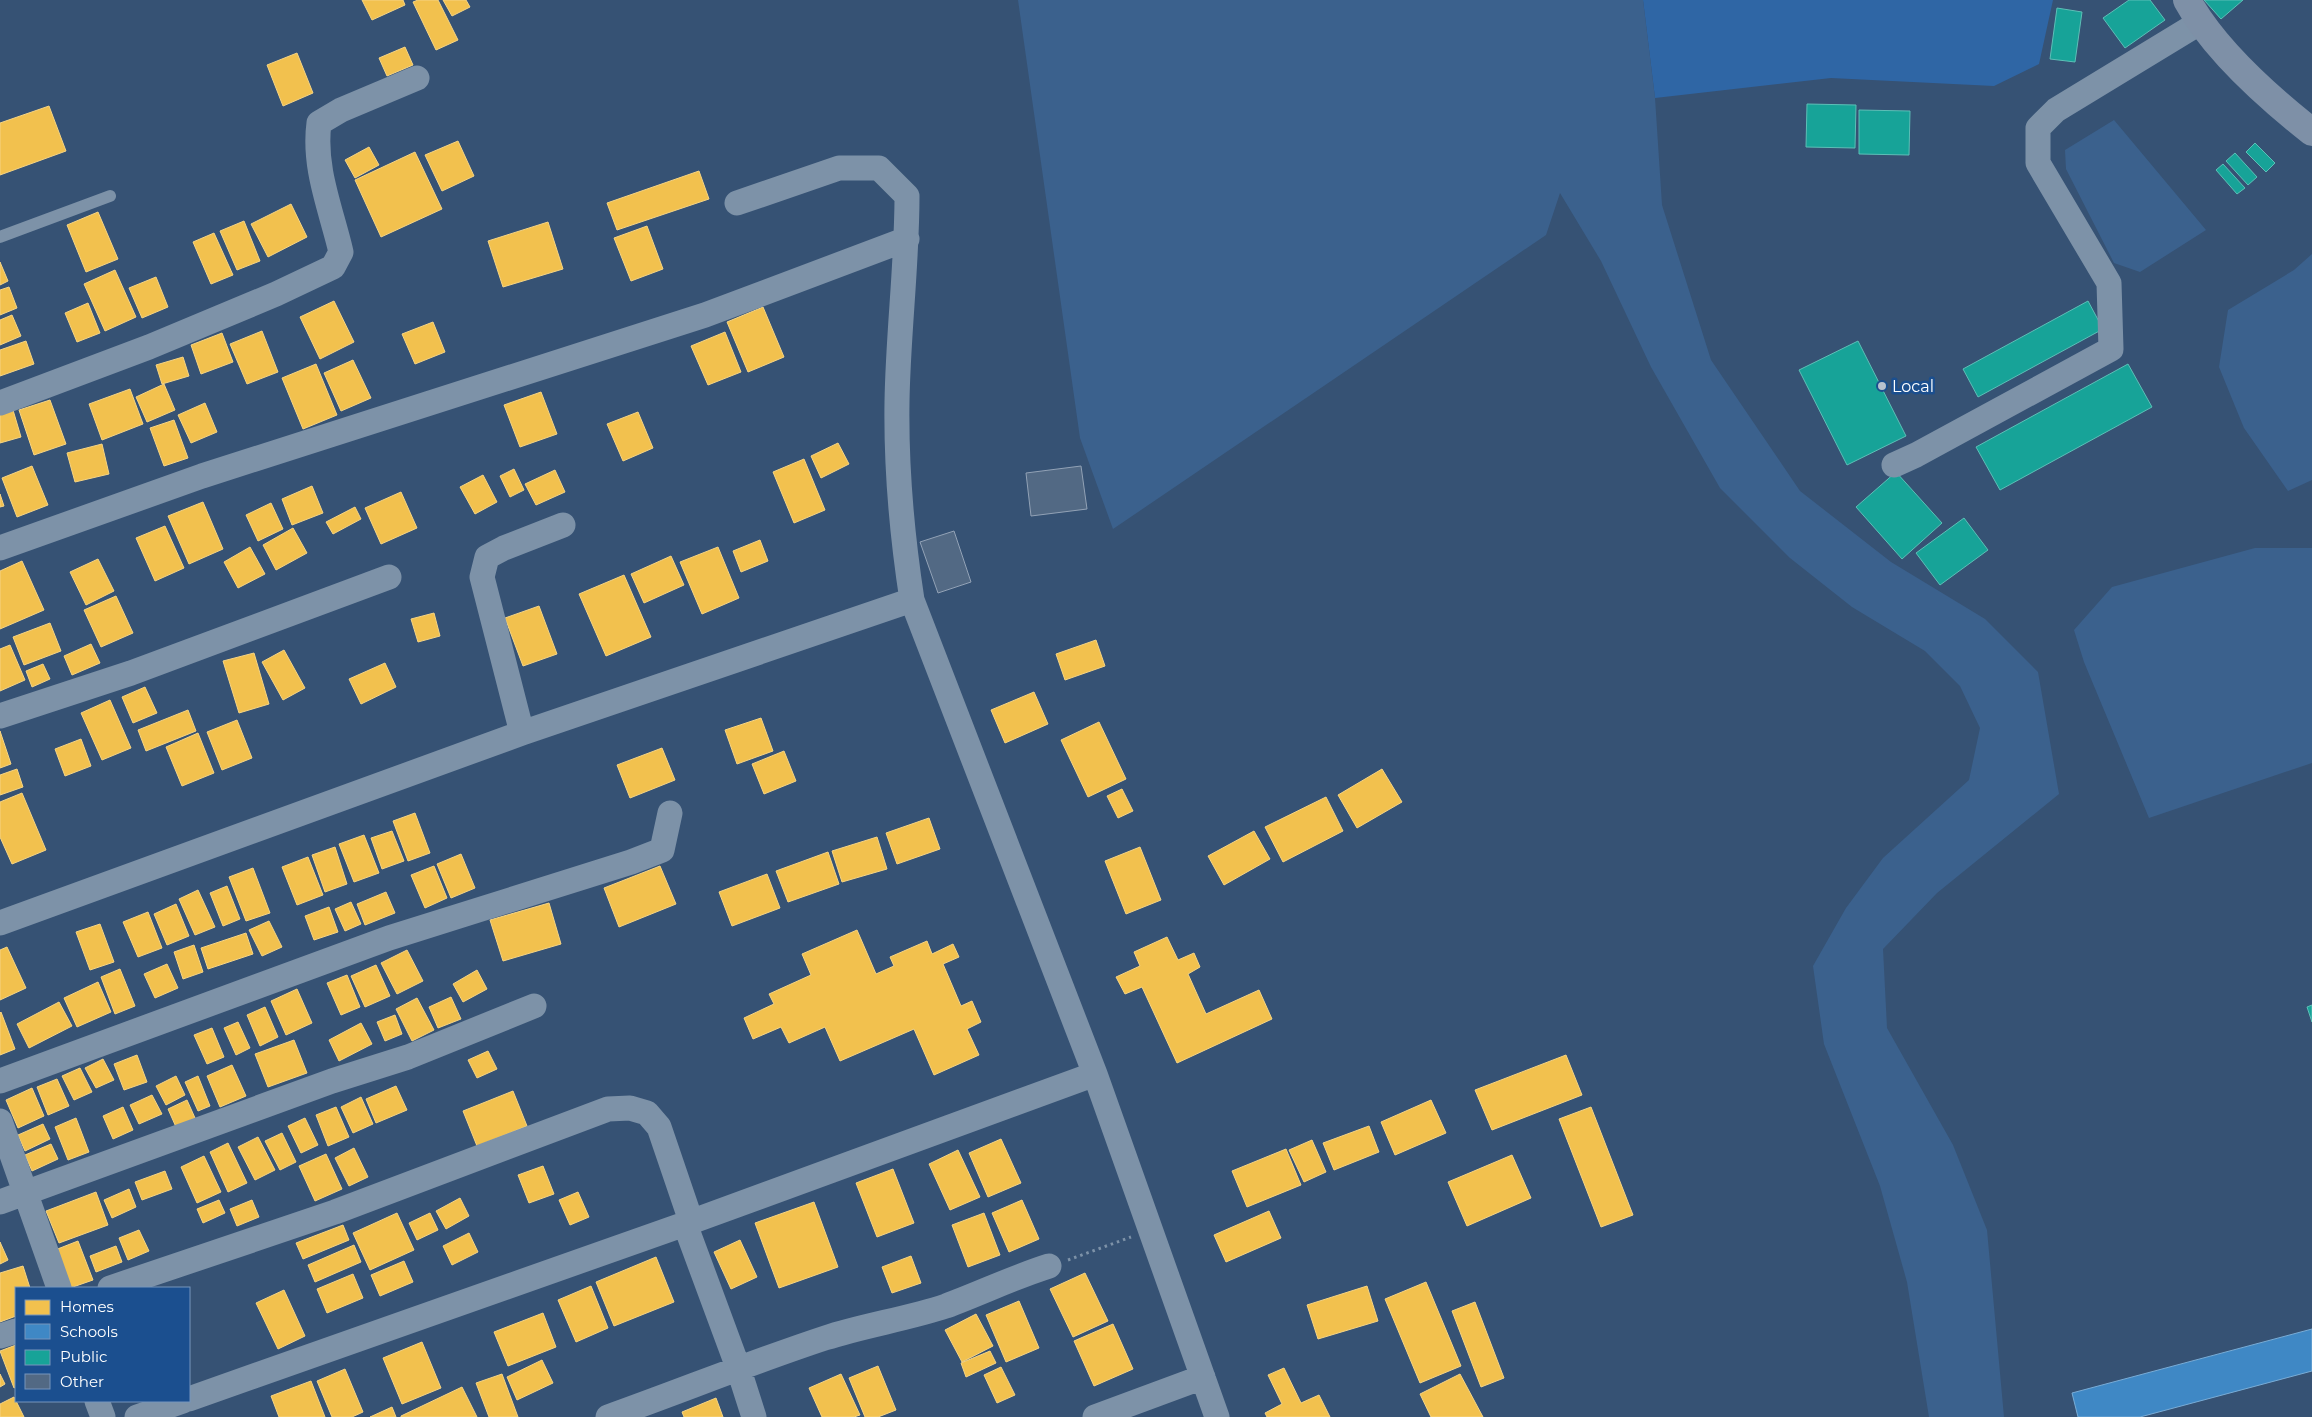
<svg xmlns="http://www.w3.org/2000/svg" width="2312" height="1417" font-family="Montserrat,sans-serif">
  <style>
    .green { fill: #2f66a5 }
    .water { fill: #3b618d }
    .homes { fill: #f2c14e; stroke: #f6d483 }
    .schools { fill: #3f88c5; stroke: #79acd6 }
    .public { fill: #17a398; stroke: #5dbfb7 }
    .building { fill: #526984; stroke: #92a2b6 }
    .lines { fill: none; stroke-linecap: round; stroke-linejoin: round }
    .path { stroke: #7d92a8; stroke-width: 3; stroke-dasharray: 2.5 4; stroke-linecap: butt }
    .service { stroke: #7d92a8; stroke-width: 12 }
    .minor { stroke: #7d92a8; stroke-width: 25 }
    .trunk { stroke: #7e90a7; stroke-width: 28 }
    .poi-dot { fill: #b9c2ce; stroke: #1b4f8f; stroke-width: 2 }
    .labels { text-anchor: middle; dominant-baseline: central; stroke-width: 5; stroke-linejoin: round; paint-order: stroke }
    .poi-label { font-size: 16px; fill: #fff; stroke: #1b4f8f; text-anchor: start }
  </style>
  <rect width="100%" height="100%" fill="#365274"/>
  <path class="green" d="M1643 0H2053L2039 64 1994 86 1831 78 1655 98Z"/>
  <path class="water" d="M1018 0H1643L1655 98 1662 205 1711 360 1800 491 1891 562 1985 619 2038 672 2059 794 1937 893 1883 949 1887 1028 1953 1145 1987 1230 2004 1417H1929L1907 1282 1880 1186 1824 1044 1813 966 1846 908 1883 858 1969 780 1980 728 1960 686 1925 651 1852 607 1790 558 1720 488 1651 367 1601 261 1560 193 1546 235 1113 529 1080 438Z
    M2114 120 2206 230 2140 272 2114 263 2066 169 2065 150Z
    M2312 254V480L2288 491 2244 428 2219 367 2228 310 2294 270Z
    M2255 548H2312V763L2149 818 2084 662 2074 630 2112 587Z"/>
  <path class="homes" d="M362 0H403L405 5 372 20Z
    M418 0H438L458 40 436 50 413 2Z
    M443 0H466L470 7 452 16Z
    M405 47 413 65 387 76 379 58Z
    M297 53 313 93 283 106 267 65Z
    M49 106 66 151 0 175V123Z
    M458 141 474 176 442 191 425 155Z
    M369 147 379 165 355 178 345 160Z
    M415 152 442 209 381 237 355 180Z
    M699 171 709 199 617 230 607 203Z
    M291 204 307 237 268 257 251 224Z
    M98 212 118 259 86 272 67 225Z
    M244 221 260 261 237 270 220 231Z
    M548 222 563 269 503 287 488 241Z
    M647 226 663 269 631 281 614 238Z
    M214 233 233 275 211 284 193 242Z
    M0 262 8 281 0 285Z
    M115 270 136 317 105 331 84 284Z
    M156 277 168 307 142 318 129 288Z
    M9 287 17 308 0 315V290Z
    M334 301 354 342 320 359 300 317Z
    M88 303 100 333 77 342 65 313Z
    M763 307 784 357 748 372 727 322Z
    M12 315 21 336 0 345V320Z
    M433 322 445 352 415 364 402 334Z
    M262 331 278 372 247 384 230 344Z
    M725 332 741 372 708 385 691 346Z
    M222 333 233 362 201 374 191 345Z
    M26 341 34 364 0 376V350Z
    M183 357 189 376 162 384 156 365Z
    M353 360 371 398 341 411 324 373Z
    M316 364 337 415 303 429 282 378Z
    M164 384 175 410 147 422 136 397Z
    M130 389 143 424 102 440 89 404Z
    M541 392 557 434 520 447 504 405Z
    M50 400 66 444 34 455 19 410Z
    M205 403 217 432 191 443 178 415Z
    M13 410 21 437 0 443V414Z
    M638 412 653 448 623 461 607 424Z
    M174 420 188 458 164 466 150 428Z
    M838 443 849 464 821 478 811 456Z
    M102 444 109 474 75 482 67 453Z
    M804 459 825 510 794 523 773 472Z
    M32 466 48 505 17 517 2 478Z
    M514 469 524 490 510 497 500 476Z
    M555 470 565 492 536 505 525 484Z
    M483 475 497 502 475 514 460 487Z
    M312 486 323 513 292 525 282 499Z
    M401 492 417 528 381 544 365 508Z
    M0 494 4 506 0 507Z
    M203 502 223 549 189 564 168 516Z
    M271 503 283 529 258 541 246 515Z
    M355 507 361 519 333 534 326 522Z
    M165 526 184 568 155 581 136 538Z
    M293 528 307 553 276 570 263 545Z
    M760 540 768 561 741 572 733 551Z
    M250 547 265 574 238 588 224 562Z
    M718 547 739 598 702 614 680 562Z
    M671 556 684 585 644 603 631 574Z
    M98 559 114 591 86 605 70 572Z
    M22 561 44 610 0 629V571Z
    M624 575 651 637 606 656 579 594Z
    M116 596 133 633 101 647 84 610Z
    M539 606 557 654 523 666 505 618Z
    M434 613 440 636 418 642 411 619Z
    M50 623 61 651 24 665 13 637Z
    M1096 640 1105 666 1065 680 1056 654Z
    M91 644 100 663 72 675 64 656Z
    M10 645 25 680 0 691V649Z
    M284 650 305 688 283 700 262 662Z
    M254 653 269 704 239 713 223 661Z
    M385 663 396 687 361 704 349 679Z
    M43 664 50 679 32 687 26 671Z
    M145 687 157 713 133 723 122 697Z
    M1034 692 1048 724 1005 743 991 710Z
    M110 700 131 748 102 760 81 713Z
    M188 710 196 731 146 751 138 730Z
    M761 718 773 751 737 764 725 730Z
    M237 720 252 758 222 770 207 732Z
    M1099 722 1126 779 1088 797 1061 740Z
    M0 731 11 764 0 768Z
    M198 733 214 773 182 786 166 747Z
    M81 739 91 766 65 776 55 749Z
    M662 748 675 780 630 798 617 765Z
    M784 751 796 781 764 794 752 764Z
    M17 769 23 787 0 795V775Z
    M1382 769 1402 802 1357 828 1338 795Z
    M1122 789 1133 811 1118 818 1107 796Z
    M22 793 46 850 12 864 0 837V802Z
    M1326 797 1343 831 1283 862 1265 827Z
    M415 813 430 853 408 861 393 821Z
    M929 818 940 849 897 864 886 833Z
    M392 831 404 861 382 869 371 838Z
    M1254 831 1270 859 1224 885 1208 856Z
    M364 835 379 873 354 882 339 844Z
    M877 837 887 869 842 882 832 851Z
    M335 847 347 884 325 892 312 855Z
    M1140 847 1161 900 1126 914 1105 861Z
    M828 852 839 884 788 902 776 871Z
    M461 854 475 888 451 898 437 864Z
    M308 857 323 895 297 905 282 867Z
    M434 866 447 898 425 908 411 875Z
    M660 866 676 904 619 927 604 888Z
    M253 868 270 913 246 921 229 877Z
    M767 874 780 908 732 926 719 892Z
    M227 886 240 919 223 926 210 893Z
    M198 890 215 927 195 935 179 899Z
    M386 892 395 913 365 925 357 904Z
    M351 902 361 924 345 931 335 909Z
    M549 903 561 944 503 961 490 920Z
    M176 904 189 936 167 945 154 914Z
    M329 907 338 932 314 940 305 916Z
    M148 912 162 948 138 957 123 922Z
    M269 921 282 947 262 956 249 930Z
    M100 924 114 962 90 970 76 932Z
    M857 930 876 974 894 966 890 957 927 941 932 954 953 944 959 957 943 964 961 1006 972 1001 981 1022 967 1029 979 1055 934 1075 914 1029 840 1061 825 1027 789 1043 781 1027 753 1039 744 1018 774 1004 769 994 811 975 802 954Z
    M246 933 253 954 208 969 201 948Z
    M1167 937 1178 960 1194 953 1200 967 1188 974 1206 1014 1259 990 1272 1019 1177 1063 1142 987 1125 994 1116 977 1140 966 1134 952Z
    M194 945 203 972 183 979 174 952Z
    M7 947 26 988 0 1000V950Z
    M407 950 423 981 397 994 381 963Z
    M167 964 178 988 155 998 144 974Z
    M376 965 390 996 365 1007 351 976Z
    M120 969 135 1006 115 1014 101 977Z
    M477 970 487 989 463 1002 453 984Z
    M347 975 360 1007 341 1015 327 983Z
    M98 982 111 1012 77 1027 64 998Z
    M297 989 312 1023 286 1035 271 1001Z
    M451 997 461 1019 438 1028 429 1007Z
    M417 998 434 1030 412 1041 396 1009Z
    M59 1002 72 1026 29 1048 17 1024Z
    M265 1007 278 1037 260 1046 247 1015Z
    M1 1012 15 1049 0 1055V1013Z
    M395 1015 402 1034 385 1041 377 1022Z
    M238 1022 250 1048 236 1055 224 1028Z
    M361 1023 372 1044 339 1061 329 1040Z
    M212 1028 224 1057 207 1064 194 1035Z
    M294 1040 307 1073 268 1087 255 1054Z
    M488 1051 497 1069 477 1078 468 1060Z
    M137 1055 147 1082 124 1090 114 1064Z
    M1566 1055 1582 1095 1492 1130 1475 1090Z
    M103 1059 114 1080 96 1088 85 1068Z
    M232 1065 246 1096 220 1107 207 1076Z
    M80 1068 92 1092 74 1100 62 1076Z
    M176 1076 185 1095 166 1105 156 1086Z
    M198 1076 210 1106 198 1111 185 1082Z
    M57 1079 69 1106 48 1115 37 1087Z
    M396 1086 407 1110 376 1123 366 1099Z
    M32 1088 44 1116 18 1128 6 1100Z
    M513 1091 527 1126 477 1146 463 1111Z
    M152 1095 162 1114 139 1124 130 1105Z
    M361 1097 373 1124 353 1133 341 1107Z
    M187 1100 195 1118 176 1127 168 1109Z
    M1431 1100 1446 1133 1395 1155 1381 1122Z
    M123 1107 133 1130 113 1139 103 1116Z
    M336 1107 349 1137 328 1146 316 1115Z
    M1591 1107 1633 1215 1601 1227 1559 1119Z
    M76 1118 89 1152 68 1160 55 1127Z
    M305 1118 318 1145 301 1153 288 1126Z
    M43 1124 50 1139 25 1151 18 1135Z
    M1369 1126 1379 1152 1334 1170 1323 1143Z
    M282 1133 296 1162 280 1170 265 1141Z
    M258 1137 275 1170 255 1180 238 1147Z
    M1001 1139 1021 1183 988 1197 969 1153Z
    M1312 1140 1326 1172 1304 1182 1289 1150Z
    M228 1143 247 1183 228 1192 210 1152Z
    M51 1144 58 1159 32 1171 25 1155Z
    M354 1148 368 1177 349 1186 335 1158Z
    M1286 1149 1301 1185 1247 1207 1232 1171Z
    M958 1150 980 1197 950 1210 929 1164Z
    M326 1154 342 1189 315 1201 299 1166Z
    M1512 1155 1531 1198 1467 1226 1448 1182Z
    M204 1156 221 1192 197 1203 181 1167Z
    M543 1166 554 1194 529 1203 518 1175Z
    M893 1169 914 1223 877 1237 856 1183Z
    M165 1171 172 1189 142 1200 135 1182Z
    M129 1189 136 1207 112 1218 104 1200Z
    M96 1192 108 1225 59 1243 46 1211Z
    M578 1192 589 1217 570 1225 559 1200Z
    M460 1198 469 1216 446 1229 436 1211Z
    M219 1200 225 1213 203 1223 197 1209Z
    M252 1200 259 1217 237 1226 230 1209Z
    M1022 1200 1039 1239 1009 1252 992 1213Z
    M814 1202 838 1267 779 1288 755 1223Z
    M1269 1211 1281 1238 1226 1262 1214 1235Z
    M397 1213 414 1250 370 1270 353 1233Z
    M430 1213 438 1230 417 1240 409 1223Z
    M984 1213 1000 1255 968 1267 952 1225Z
    M343 1225 349 1240 303 1259 296 1243Z
    M139 1230 149 1251 128 1260 119 1238Z
    M469 1233 478 1252 452 1265 443 1246Z
    M740 1240 757 1277 731 1289 714 1252Z
    M78 1241 93 1280 70 1288 55 1250Z
    M0 1242 8 1260 0 1264Z
    M354 1245 361 1262 315 1282 308 1265Z
    M116 1246 122 1262 96 1272 90 1256Z
    M911 1256 921 1283 892 1293 882 1267Z
    M656 1257 674 1302 614 1326 596 1282Z
    M404 1261 413 1282 380 1296 371 1275Z
    M23 1266 30 1288H16V1316L0 1322V1273Z
    M1085 1273 1108 1321 1073 1337 1050 1289Z
    M353 1274 363 1298 327 1313 317 1289Z
    M1426 1282 1461 1366 1420 1383 1385 1299Z
    M591 1286 608 1328 576 1342 558 1300Z
    M1367 1286 1378 1321 1318 1339 1307 1305Z
    M284 1290 305 1336 278 1349 256 1303Z
    M1019 1301 1039 1348 1006 1362 986 1315Z
    M1475 1302 1504 1378 1481 1387 1452 1311Z
    M543 1313 556 1347 508 1366 494 1332Z
    M976 1314 993 1346 962 1362 945 1330Z
    M1113 1324 1133 1369 1094 1386 1074 1341Z
    M422 1342 441 1388 402 1404 383 1358Z
    M16 1345V1387L14 1388 0 1351Z
    M990 1351 996 1363 966 1377 961 1363Z
    M542 1360 553 1383 517 1400 507 1377Z
    M878 1366 896 1410 878 1417H865L849 1378Z
    M1001 1367 1015 1395 997 1403 984 1375Z
    M1284 1368 1301 1403 1319 1395 1330 1417H1267L1265 1413 1282 1404 1268 1375Z
    M345 1369 363 1412 352 1417H332L317 1381Z
    M0 1374 5 1384 0 1387Z
    M502 1374 518 1417H489L476 1383Z
    M841 1374 860 1415 854 1417H822L809 1388Z
    M1460 1374 1483 1417H1431L1420 1394Z
    M311 1381 325 1417H279L271 1396Z
    M462 1387 477 1417H401V1416Z
    M14 1397 24 1417H0V1404Z
    M716 1398 723 1417H684L682 1412Z
    M392 1407 396 1417H370Z"/>
  <path class="schools" d="M2312 1329V1371L2140 1417H2078L2072 1393Z"/>
  <path class="public" d="M2129 0H2150L2165 20 2125 48 2103 18Z
    M2204 0H2243L2221 19Z
    M2057 8 2082 12 2075 62 2050 59Z
    M1807 104 1856 105 1855 148 1806 147Z
    M1859 110 1910 111 1909 155 1859 154Z
    M2255 143 2275 163 2266 172 2246 152Z
    M2235 153 2257 177 2248 185 2226 161Z
    M2223 164 2245 188 2237 194 2216 170Z
    M2088 301 2103 329 1978 397 1963 369Z
    M1858 341 1906 436 1847 465 1799 370Z
    M2128 364 2152 407 2000 490 1976 447Z
    M1896 472 1942 523 1902 559 1856 507Z
    M1964 518 1988 550 1940 585 1916 553Z
    M2312 1005V1022L2307 1007Z"/>
  <path class="building" d="M1081 466 1087 509 1031 516 1026 473Z
    M954 531 971 582 938 593 920 542Z"/>
  <g class="lines">
    <path class="path" d="M1068 1260 1131 1237"/>
    <path class="service" d="M0 237 110 196"/>
    <path class="minor" d="M737 203 839 168H879L907 196C907 265 898 334 897 402 896 468 902 535 912 600L1095 1074 1217 1417
      M0 403 149 347 276 294 333 267 341 252C331 209 313 168 319 123L341 110 417 78
      M1894 465 1916 455 2111 349 2109 283 2038 163V128L2056 110 2199 23
      M0 548 202 476 705 315 907 239
      M0 716 131 673 389 577
      M522 733 482 577 487 557 504 548 563 525
      M0 923 522 733 912 600
      M0 1081 389 938 631 862 662 850 670 813
      M0 1121 59 1288
      M0 1202 332 1081 408 1057 534 1006
      M685 1224 739 1370 754 1417
      M110 1288 335 1212 608 1109 630 1108 647 1113 659 1127 691 1221
      M0 1336 16 1331
      M189 1399 685 1224 1095 1074
      M97 1401 103 1417
      M137 1417 183 1401
      M608 1417C681 1391 752 1362 825 1338 865 1325 907 1319 946 1306 981 1293 1014 1277 1049 1266
      M1095 1417 1203 1377"/>
    <path class="trunk" d="M2187 0C2213 48 2269 98 2312 132"/>
  </g>
  <circle class="poi-dot" cx="1882" cy="386" r="5"/>
  <g class="labels">
    <g class="poi-label">
      <text x="1892" y="386">Local</text>
    </g>
  </g>
  <rect x="15" y="1287" width="175" height="115" fill="#1b4f8f" stroke="#7695bc"/>
  <rect x="25" y="1300" width="25" height="15" fill="#f2c14e" stroke="#7695bc"/>
  <text x="60" y="1312" font-size="15" fill="#ffffff">Homes</text>
  <rect x="25" y="1324" width="25" height="15" fill="#3f88c5" stroke="#7695bc"/>
  <text x="60" y="1337" font-size="15" fill="#ffffff">Schools</text>
  <rect x="25" y="1350" width="25" height="15" fill="#17a398" stroke="#7695bc"/>
  <text x="60" y="1362" font-size="15" fill="#ffffff">Public</text>
  <rect x="25" y="1374" width="25" height="15" fill="#526984" stroke="#7695bc"/>
  <text x="60" y="1387" font-size="15" fill="#ffffff">Other</text>
</svg>
